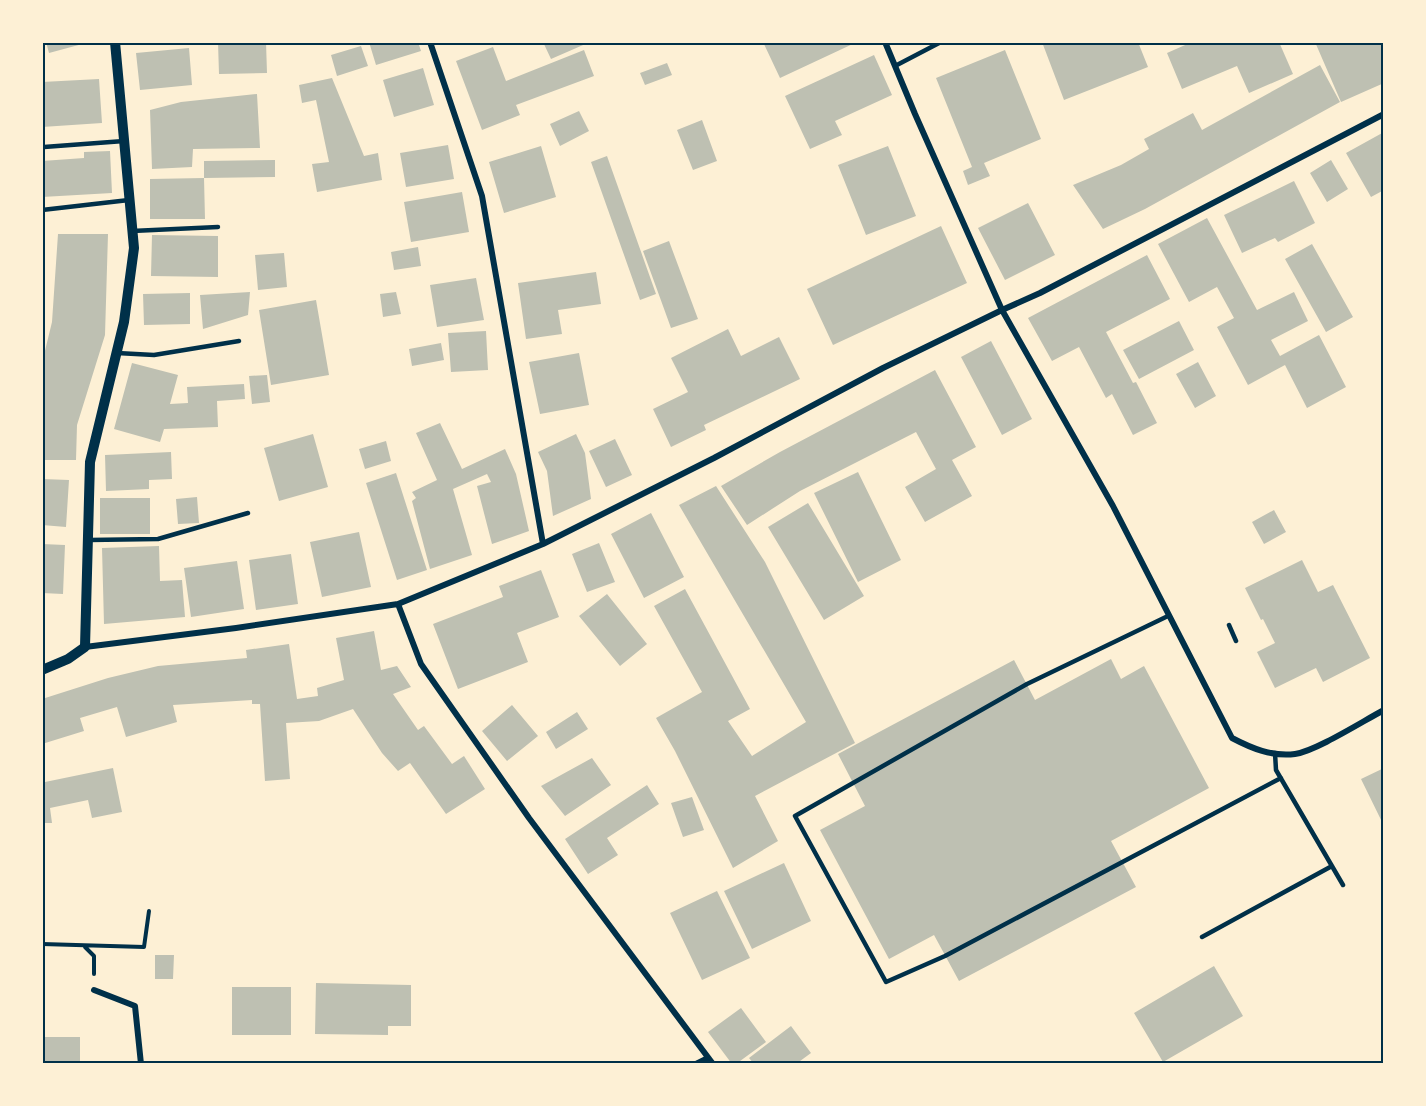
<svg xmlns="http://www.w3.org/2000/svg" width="1426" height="1106" font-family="'Space Grotesk',sans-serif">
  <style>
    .building { fill: #bec0b2 }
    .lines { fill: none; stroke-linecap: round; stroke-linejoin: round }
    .path { stroke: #003049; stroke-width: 4 }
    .service { stroke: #003049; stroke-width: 4.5 }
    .minor { stroke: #003049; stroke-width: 6 }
    .tertiary { stroke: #003049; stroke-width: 10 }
    .neatline { fill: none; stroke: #003049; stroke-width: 2 }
  </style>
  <rect width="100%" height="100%" fill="#fdf0d5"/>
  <path class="building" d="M46 42H85L86 43 49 53Z
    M218 42H266L267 73 219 74Z
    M369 42H418L421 51 376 65Z
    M543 42H590L551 59Z
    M763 42H857L780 78Z
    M1042 42H1138L1148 67 1064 100Z
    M1192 42H1279L1293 74 1249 93 1237 66 1182 89 1167 53Z
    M1315 42H1384V83L1341 102Z
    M361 46 368 66 337 76 331 55Z
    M493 47 506 81 584 50 594 76 516 105 520 115 482 130 456 61Z
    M189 48 192 85 140 90 136 53Z
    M1005 50 1041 139 984 163 990 176 968 185 963 171 972 167 936 78Z
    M874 55 892 95 835 121 842 135 810 149 785 96Z
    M667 63 672 75 645 85 640 73Z
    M1320 65 1340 102 1145 209 1103 229 1073 185 1121 165 1149 149 1144 139 1193 113 1202 130Z
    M423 68 434 105 394 117 383 80Z
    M332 78 364 156 378 153 382 180 317 192 312 164 329 162 316 100 302 103 299 85Z
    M99 79 102 123 42 127V82Z
    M257 94 260 148 193 149 192 167 152 169 150 110 181 102Z
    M579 111 589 131 560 146 550 124Z
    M702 120 717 161 693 170 677 130Z
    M1384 132V190L1371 197 1346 153Z
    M448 145 454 179 406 187 400 153Z
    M541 146 556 197 504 213 489 162Z
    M888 146 916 216 866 235 838 165Z
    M110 151 112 193 42 197V161L84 158V152Z
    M607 156 656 294 640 300 591 162Z
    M275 160V177L204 178 205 219H150V179L204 178V161Z
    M1331 160 1348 189 1327 202 1310 173Z
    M1294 181 1315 223 1278 242 1275 238 1242 253 1224 215Z
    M462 192 469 232 411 242 404 202Z
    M1028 203 1055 255 1005 280 978 228Z
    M1207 218 1257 310 1294 292 1308 321 1271 340 1280 356 1319 335 1346 387 1307 408 1285 365 1248 385 1217 327 1234 318 1217 287 1189 302 1158 244Z
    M941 226 967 283 833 345 807 289Z
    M58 234H108L105 335 77 425 76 460H42V363L52 322Z
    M152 235 218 236V277L151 276Z
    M669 241 698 319 671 328 643 251Z
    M1312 244 1353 317 1326 332 1285 259Z
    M418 247 421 266 394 270 391 252Z
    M284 253 287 287 258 290 255 255Z
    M1147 255 1170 299 1106 332 1133 383 1136 382 1157 423 1133 435 1112 394 1106 398 1079 347 1052 361 1028 318Z
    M596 272 601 304 558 310 562 334 526 339 518 283Z
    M476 278 484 320 437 327 430 285Z
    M250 292 248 315 203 329 200 295Z
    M396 292 401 314 383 317 380 294Z
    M190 293V324L144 325 143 294Z
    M316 300 329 375 271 385 259 310Z
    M1179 321 1194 350 1139 379 1123 350Z
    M728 329 741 356 779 337 800 379 704 425 706 430 671 447 653 409 688 392 671 358Z
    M486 331 488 370 451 372 448 333Z
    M991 341 1032 419 1002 435 961 357Z
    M441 343 444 360 412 366 409 349Z
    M579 353 589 405 540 414 529 362Z
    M1198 362 1216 396 1195 408 1176 374Z
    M132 363 178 375 170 404 188 403 187 387 244 384 245 399 217 401 218 427 164 429 160 442 114 429Z
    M935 370 976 447 952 460 972 496 925 522 905 487 936 469 916 432 800 491 747 525 721 486 780 452Z
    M267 375 270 402 252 404 249 376Z
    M440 423 462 469 505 449 516 474 529 531 492 544 477 486 491 482 487 474 453 489 472 555 430 569 412 501 416 498 412 492 437 480 416 433Z
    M313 434 328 487 279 501 264 448Z
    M576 434 585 453 591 499 553 516 547 471 538 452Z
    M615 439 632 475 606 487 589 451Z
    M386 441 391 461 365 469 359 449Z
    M171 452 172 479 149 480V489L106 491 105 455Z
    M858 472 901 560 858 582 814 493Z
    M396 473 427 570 397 580 366 483Z
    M42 479 69 480 66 527 42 525Z
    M716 486 765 562 855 743 755 796 778 841 733 868 675 751 656 718 702 692 654 606 685 589 750 709 728 721 752 756 806 722 679 505Z
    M197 497 199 523 178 524 176 499Z
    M100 498H150V534H100Z
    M808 503 864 596 824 620 768 527Z
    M1274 510 1286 532 1264 544 1252 522Z
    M651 513 684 577 644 598 611 534Z
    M359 532 371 587 322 597 310 542Z
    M599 543 615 582 587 592 572 554Z
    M42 544 65 545 63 594 42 593Z
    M159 546 160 581 182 580 185 617 104 624 102 548Z
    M291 554 298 604 256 610 249 560Z
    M1302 560 1318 592 1333 585 1370 658 1323 682 1316 668 1275 688 1257 652 1275 643 1263 619 1261 620 1245 588Z
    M237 561 244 609 191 617 184 568Z
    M541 570 559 617 517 633 528 662 458 689 433 624 503 597 499 586Z
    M607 594 647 644 620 666 579 616Z
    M374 631 381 670 397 666 411 687 393 694 418 730 424 726 452 764 464 756 485 789 446 814 410 763 398 771 382 753 353 709 319 721 286 723 290 779 265 781 260 704H252V700L173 705 177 722 126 737 117 707 80 718 84 731 42 744V699L108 678 158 666 247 658 246 650 289 644 297 699 318 696 317 688 344 680 336 638Z
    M1111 659 1121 679 1144 666 1209 788 1111 841 1136 887 959 981 934 935 889 959 820 830 865 806 838 754 1014 660 1035 700Z
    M512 705 538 736 507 761 482 731Z
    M577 712 588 729 556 749 546 732Z
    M592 758 611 785 565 816 541 786Z
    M113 768 122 812 92 818 88 800 50 808 52 823H42V773L45 782Z
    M1384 768V826L1361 779Z
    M647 785 659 804 607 838 618 855 588 874 565 839Z
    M692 797 704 830 683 837 671 803Z
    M784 863 811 921 752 949 724 891Z
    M717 891 750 958 702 980 670 913Z
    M155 955H174L173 979H155Z
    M1214 966 1243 1016 1163 1062 1134 1013Z
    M316 983 411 985V1026H388V1035L315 1034Z
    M232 987H291V1035H232Z
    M741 1008 766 1042 736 1064H732L708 1032Z
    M791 1026 811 1053 796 1064H754L749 1058Z
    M42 1037H80V1064H42Z"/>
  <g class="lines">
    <path class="path" d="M42 944 144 947 149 911
      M85 947 94 956V974"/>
    <path class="service" d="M895 66 941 42
      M44 147 124 141
      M42 210 129 200
      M132 231 218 227
      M117 353 154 355 239 341
      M89 540 158 539 248 513
      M1168 616 1027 684 795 816 886 982 945 956 1281 778
      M1229 625 1236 641
      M1275 753 1276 770 1343 885
      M1202 937 1332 866"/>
    <path class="minor" d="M430 42 482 196 543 544
      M885 42 915 114 1002 310 1113 506 1232 738C1251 748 1272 757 1295 754 1316 751 1363 721 1384 710
      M398 604 421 664 529 818 713 1064
      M85 647 236 628 398 604 543 544 714 458 883 368 1002 310 1040 293 1384 114
      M94 990 135 1006 141 1064
      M696 1064 708 1058"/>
    <path class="tertiary" d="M42 670 68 659 85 647 90 462 124 322 134 248 115 42"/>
  </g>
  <rect width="1426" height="1106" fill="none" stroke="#fdf0d5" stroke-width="87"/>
  <rect x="44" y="44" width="1338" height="1018" class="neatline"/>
</svg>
